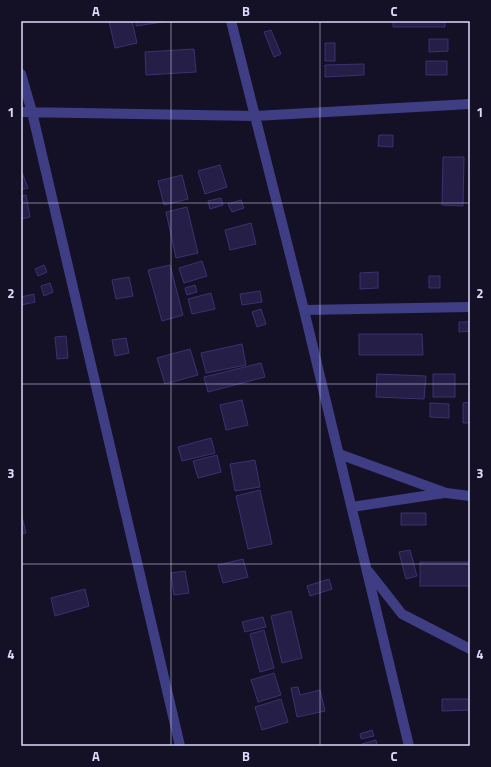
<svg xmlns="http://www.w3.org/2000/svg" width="491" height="767" font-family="'Titillium Web',sans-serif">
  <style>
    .building { fill: #251e47; stroke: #3c3172 }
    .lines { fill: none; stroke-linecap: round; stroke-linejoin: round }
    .street { stroke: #3f3e84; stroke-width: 10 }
    .grid { fill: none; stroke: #dcd9fd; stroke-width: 1; stroke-opacity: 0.55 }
    .neatline { fill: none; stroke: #dcd9fd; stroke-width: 1.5 }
    .grid-label { font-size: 13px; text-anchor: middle; font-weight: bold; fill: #dcd9fd }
  </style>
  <rect width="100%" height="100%" fill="#141127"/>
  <path class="building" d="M109 21H132L137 43 115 48Z
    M136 21H169L136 26Z
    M393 21H445V27H393Z
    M271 30 281 54 274 57 264 32Z
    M429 39H448V51L429 52Z
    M325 43H335V61H325Z
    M194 49 196 72 146 75 145 52Z
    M426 61H447V75H426Z
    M364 64V75L325 77V65Z
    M379 135H393V147L378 146Z
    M443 157H464L463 206 442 205Z
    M220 165 227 187 205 194 198 171Z
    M21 170 28 188 21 190Z
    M182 175 188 199 164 205 158 181Z
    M26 195 30 217 21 219V196Z
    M221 198 223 205 210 209 208 201Z
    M241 200 244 208 232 212 228 204Z
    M187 207 198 253 176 258 166 212Z
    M251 223 256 244 230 250 225 230Z
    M202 261 207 276 184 283 179 268Z
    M44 265 47 272 38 276 35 269Z
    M170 265 183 315 162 321 148 270Z
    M378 272V288L360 289V273Z
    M429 276H440V288H429Z
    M129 277 133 296 116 299 112 280Z
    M50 283 53 292 44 296 41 286Z
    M195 285 197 292 187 295 185 288Z
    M260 291 262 302 242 305 240 294Z
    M211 293 215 309 192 314 188 299Z
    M34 294 35 302 21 305V297Z
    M261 309 266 324 257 327 252 312Z
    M459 322H470V331L459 332Z
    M359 334H422L423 355H359Z
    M66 336 68 358 57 359 55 337Z
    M126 338 129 353 115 356 112 340Z
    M242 344 246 365 206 373 201 353Z
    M190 349 198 375 165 384 157 358Z
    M261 363 265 377 208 392 204 377Z
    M377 374 426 376 424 399 376 397Z
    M433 374H455V397H433Z
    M242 400 248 425 226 430 220 405Z
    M470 402V423H463V403Z
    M430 403 449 404V418L430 417Z
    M211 438 215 453 182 461 178 447Z
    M217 455 221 472 198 478 193 461Z
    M255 460 260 487 235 491 230 464Z
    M260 490 272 544 248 549 236 496Z
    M21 513 26 533 21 534Z
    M401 513H426V525H401Z
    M410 550 417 576 406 579 399 552Z
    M243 559 248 577 223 583 218 565Z
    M420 562H470V586H420Z
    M185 571 189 593 174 595 171 573Z
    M329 579 332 589 310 596 307 586Z
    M85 589 89 606 55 616 51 598Z
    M291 611 302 658 282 663 271 616Z
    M263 617 266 627 245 632 242 622Z
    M264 630 274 668 260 672 250 634Z
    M274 673 281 695 258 702 251 680Z
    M298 687 300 695 320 690 325 711 297 717 291 688Z
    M281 699 288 722 262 730 255 707Z
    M442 699H470V710L442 711Z
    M372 730 374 736 361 739 360 734Z
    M376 740 377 746H363L362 744Z"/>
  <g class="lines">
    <path class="street" d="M231 21 304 310 409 746
      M21 74 32 112 180 746
      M21 112 255 116 470 104
      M304 310 470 307
      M339 454 446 493 470 496
      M352 507 444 493
      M369 572 402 614 470 649"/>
  </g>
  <path class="grid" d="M171 21V746M320 21V746M21 203H470M21 384H470M21 564H470"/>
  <rect width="491" height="767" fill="none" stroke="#141127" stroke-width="44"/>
  <rect x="22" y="22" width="447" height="723" class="neatline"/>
  <g class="grid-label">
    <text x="96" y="16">A</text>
    <text x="246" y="16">B</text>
    <text x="394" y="16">C</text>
    <text x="11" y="117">1</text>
    <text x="480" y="117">1</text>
    <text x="11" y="298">2</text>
    <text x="480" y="298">2</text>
    <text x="11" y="478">3</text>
    <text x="480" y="478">3</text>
    <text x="11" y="659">4</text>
    <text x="480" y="659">4</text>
    <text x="96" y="761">A</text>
    <text x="246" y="761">B</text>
    <text x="394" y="761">C</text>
  </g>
</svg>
